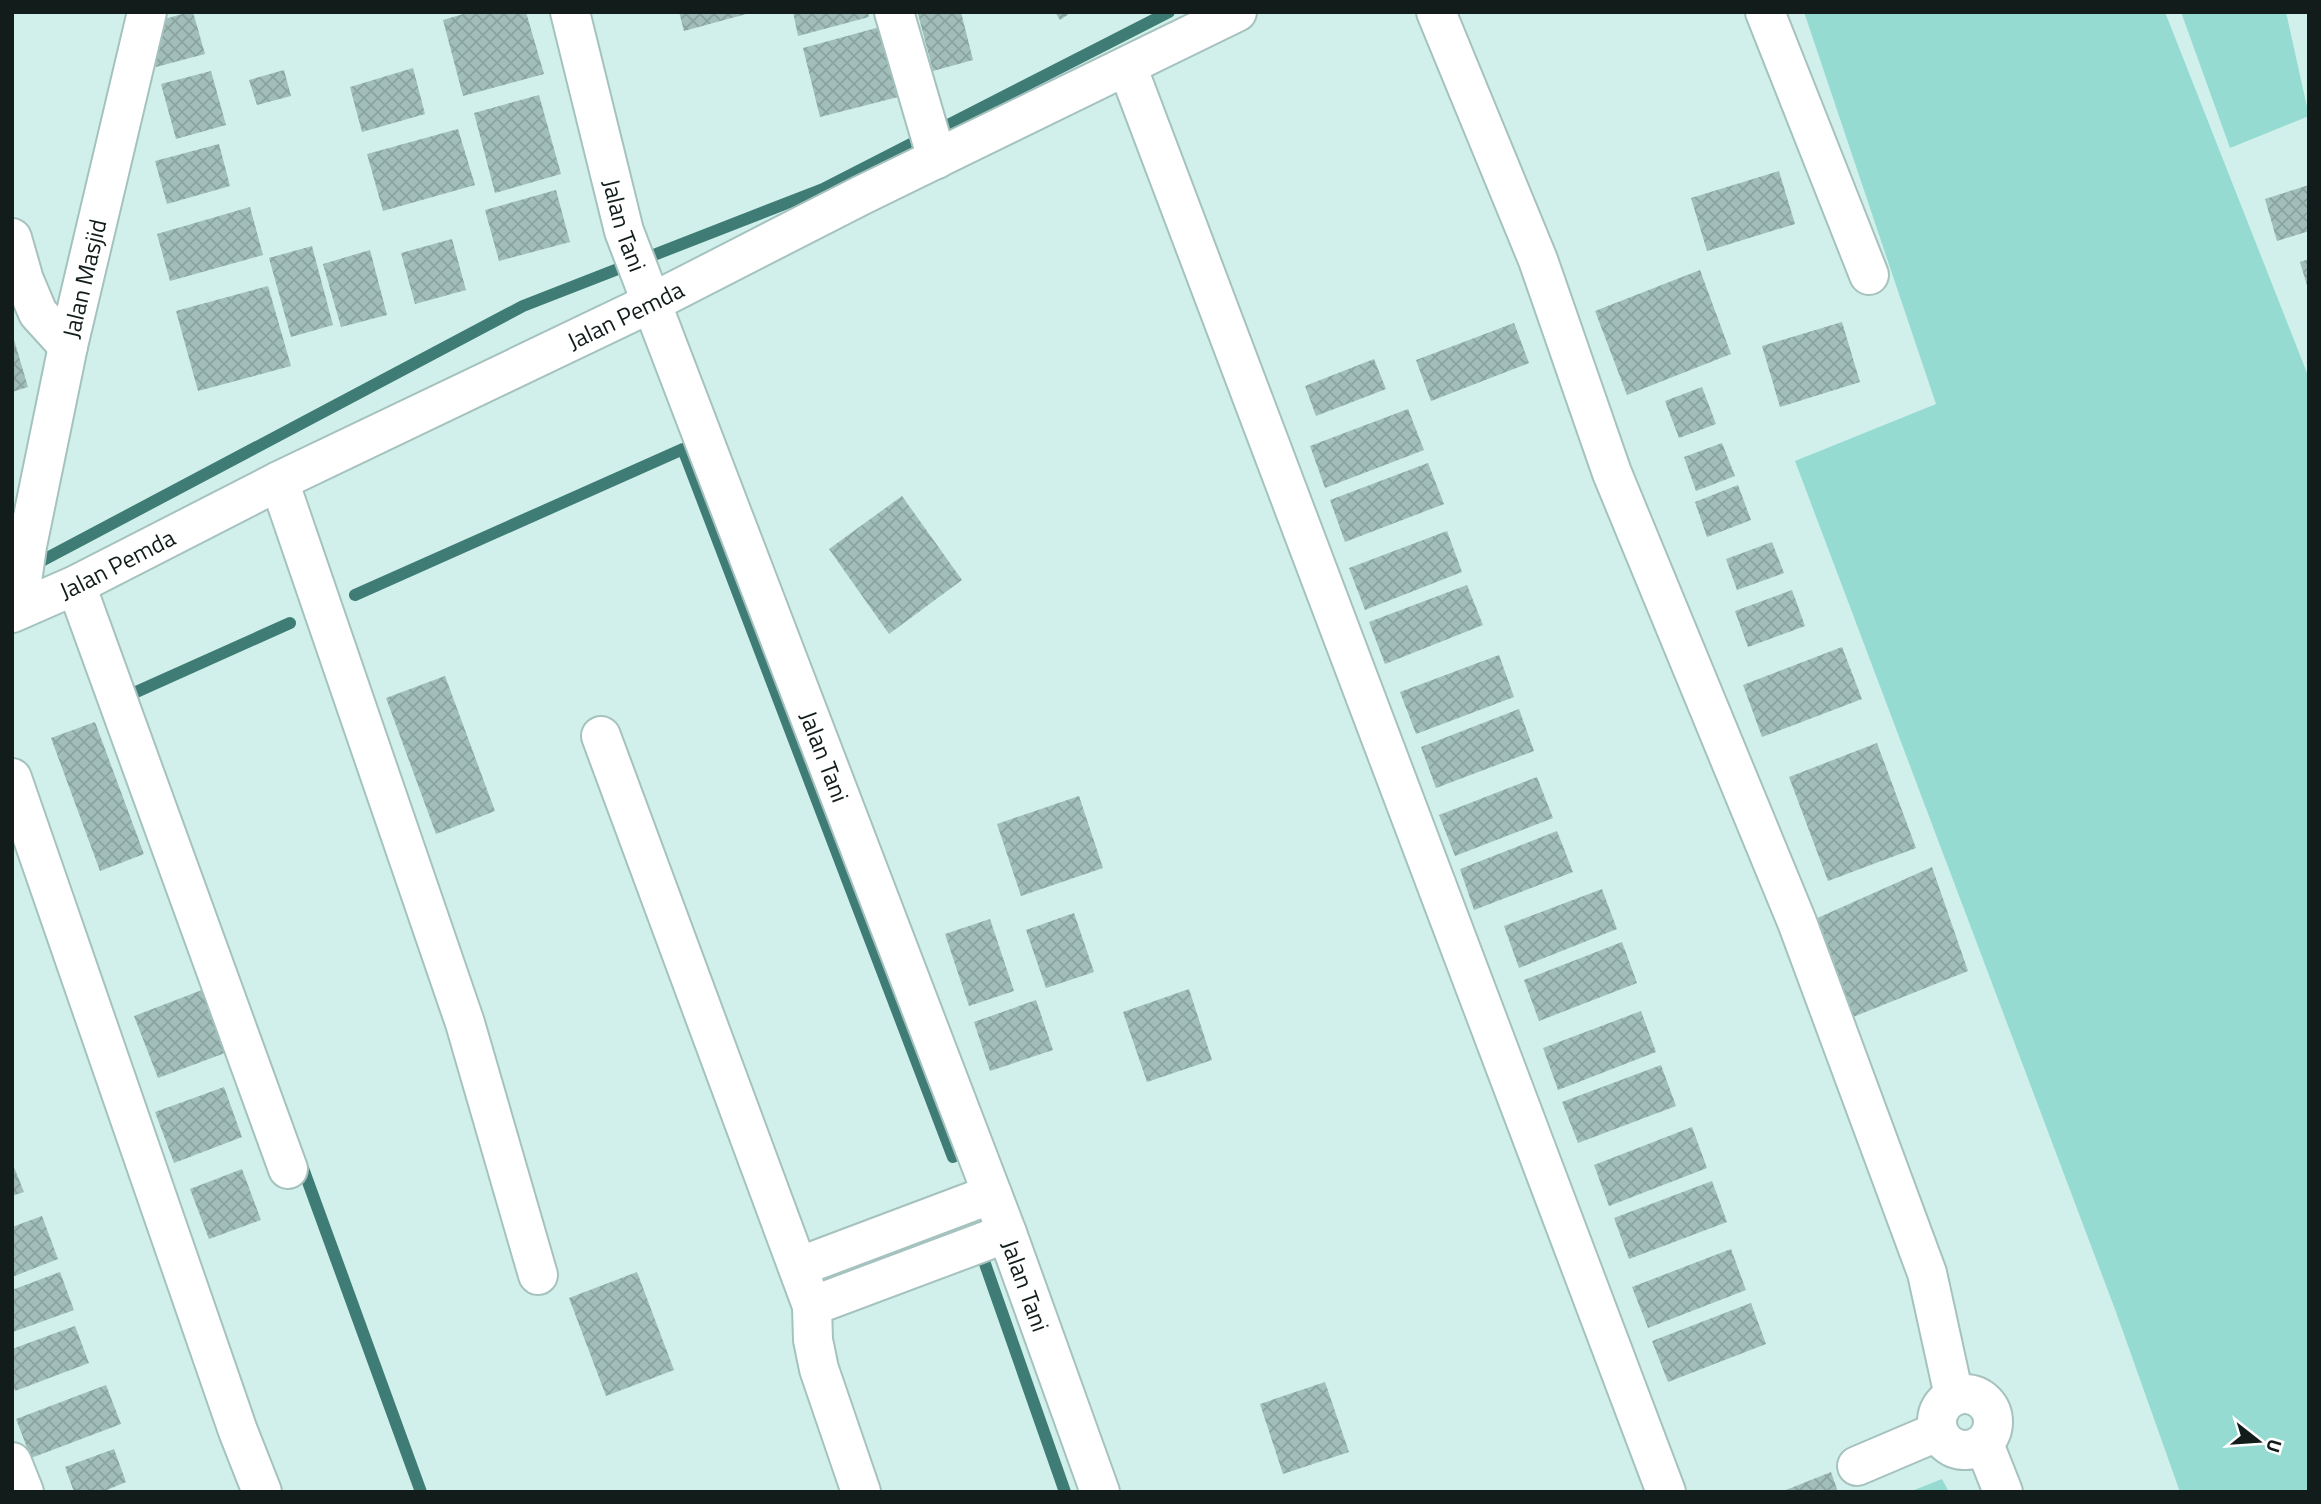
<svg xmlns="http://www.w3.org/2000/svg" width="2321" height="1504" font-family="'Titillium Web',sans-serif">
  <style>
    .grass { fill: #96dbd2 }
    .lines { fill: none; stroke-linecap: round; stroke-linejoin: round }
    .stream { stroke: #3e7c75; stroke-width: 12 }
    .building { fill: url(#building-cross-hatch) }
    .minor-casing { stroke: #a5c2be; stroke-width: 42 }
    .minor { stroke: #fff; stroke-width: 38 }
    .labels { text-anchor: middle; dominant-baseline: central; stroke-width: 6; stroke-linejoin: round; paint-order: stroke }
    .street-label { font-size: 24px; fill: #111c1b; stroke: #fff }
  </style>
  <defs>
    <pattern id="building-cross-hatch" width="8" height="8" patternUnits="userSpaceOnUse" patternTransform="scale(1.75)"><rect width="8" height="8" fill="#a1beba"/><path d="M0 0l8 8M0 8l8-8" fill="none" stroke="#8aa39f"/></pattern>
  </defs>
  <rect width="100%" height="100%" fill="#d1f0eb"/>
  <path class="grass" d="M1804 12H2165L2309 378V1492H2180L2116 1312 1795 461 1936 404Z
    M2181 12H2286L2309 116 2230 148Z
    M1942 1479 1949 1492H1909Z"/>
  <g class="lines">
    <path class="stream" d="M32 566 523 306 823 189 1169 12
      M355 595 683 449 953 1157
      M126 701 125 697 290 623
      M300 1160 421 1492
      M984 1261 1065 1492"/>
  </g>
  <path class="building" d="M189 12H193L205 54 156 67 144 25Z
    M470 12H526L544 74 463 96 443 20Z
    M679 12H749L750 13 684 31Z
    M793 12H868L869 17 798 36Z
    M923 12H961L973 60 933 71 918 14Z
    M1055 12H1072L1060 20Z
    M880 27 898 97 820 117 803 48Z
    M413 68 425 114 362 132 350 87Z
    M284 70 291 96 257 105 249 80Z
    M211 71 226 125 176 139 161 84Z
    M539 95 561 174 495 193 474 113Z
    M458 129 475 185 383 211 367 154Z
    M219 144 230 186 167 204 155 161Z
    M1779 171 1795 224 1707 251 1691 198Z
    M2309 185V231L2277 241 2265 199Z
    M556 190 570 242 499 261 485 210Z
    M250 207 263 255 170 281 157 234Z
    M452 239 466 290 415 304 401 253Z
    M312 246 333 325 291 337 269 258Z
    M370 250 387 315 341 327 323 264Z
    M2309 259V289H2308L2300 262Z
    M1700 270 1731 354 1627 395 1595 311Z
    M268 286 291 366 198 391 176 311Z
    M1842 322 1860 382 1780 407 1762 346Z
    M1514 323 1529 363 1431 401 1416 360Z
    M12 333 28 387 12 392Z
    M1374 359 1386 389 1316 416 1305 386Z
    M1702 387 1716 424 1679 438 1665 401Z
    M1408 409 1424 450 1325 488 1310 446Z
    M1722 443 1735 476 1696 491 1684 457Z
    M1428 463 1444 504 1345 542 1330 500Z
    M1738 485 1751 520 1707 537 1695 502Z
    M902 496 962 580 889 634 829 549Z
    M1447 531 1462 572 1365 610 1349 568Z
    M1772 542 1784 573 1737 590 1726 559Z
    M1467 585 1483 625 1385 664 1369 622Z
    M1792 590 1805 626 1748 647 1735 611Z
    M1842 647 1862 699 1762 737 1743 685Z
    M1499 655 1514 697 1416 734 1400 692Z
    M445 676 495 811 436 834 386 698Z
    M1519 709 1534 751 1436 788 1421 747Z
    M95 722 144 854 100 871 51 738Z
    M1877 743 1916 848 1828 881 1789 777Z
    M1537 777 1553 818 1455 856 1439 815Z
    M1079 796 1103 868 1021 896 997 824Z
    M1557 831 1573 872 1474 910 1460 869Z
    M1932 867 1968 971 1848 1019 1813 920Z
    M1602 889 1617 929 1519 968 1504 926Z
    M1074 913 1094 972 1046 988 1026 930Z
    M990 919 1014 991 969 1006 945 934Z
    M1622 942 1637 983 1539 1021 1524 980Z
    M1189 989 1212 1060 1147 1082 1123 1012Z
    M202 990 225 1053 158 1078 134 1016Z
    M1036 1000 1053 1050 990 1071 974 1022Z
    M1641 1011 1656 1052 1558 1090 1543 1048Z
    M1661 1065 1676 1106 1578 1143 1562 1102Z
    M224 1087 242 1137 174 1163 155 1112Z
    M1692 1127 1707 1168 1609 1206 1594 1165Z
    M12 1162 24 1192 12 1196Z
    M242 1169 261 1220 209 1239 190 1189Z
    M1712 1181 1727 1222 1629 1259 1614 1218Z
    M42 1216 58 1259 12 1277V1227Z
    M1731 1249 1746 1290 1648 1328 1632 1287Z
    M60 1272 74 1310 13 1332 12 1290Z
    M637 1272 674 1370 606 1396 569 1298Z
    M1751 1303 1766 1344 1668 1382 1652 1341Z
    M75 1326 89 1363 15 1391 12 1384V1349Z
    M1325 1382 1349 1452 1283 1474 1260 1404Z
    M106 1385 121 1424 31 1458 16 1419Z
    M114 1449 126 1482 102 1492H74L65 1467Z
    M1831 1472 1838 1492H1781Z"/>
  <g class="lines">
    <defs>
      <g id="minor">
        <path id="s1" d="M570 12 624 231 1007 1233 1100 1492"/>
        <path d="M894 12 937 159"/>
        <path d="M1436 12 1538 260 1612 473 1797 922 1927 1273 1954 1396"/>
        <path d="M1765 12 1869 275"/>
        <path d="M1127 66 1666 1492"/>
        <path d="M12 238 24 280 38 313 68 346"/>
        <path d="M279 481 465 1023 538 1275"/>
        <path d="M76 585 288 1169"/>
        <path id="s2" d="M18 610 27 546 68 346 147 12"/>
        <path id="s3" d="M12 613 76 585 279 481 653 302 862 195 1237 12"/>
        <path d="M601 736 812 1306"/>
        <path d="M12 778 238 1431 262 1492"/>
        <path d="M798 1267 992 1194"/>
        <circle cx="1965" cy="1422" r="28"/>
        <path d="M1984 1444 2003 1492"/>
        <path d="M12 1462 24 1492"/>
        <path d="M1857 1466 1937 1432"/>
        <path d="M861 1492 819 1369 813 1340 812 1306 1007 1233"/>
      </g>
    </defs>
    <use href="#minor" class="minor-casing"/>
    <use href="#minor" class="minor"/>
  </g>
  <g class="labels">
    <g class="street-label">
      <text stroke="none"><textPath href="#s1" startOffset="220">Jalan Tani</textPath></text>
      <text stroke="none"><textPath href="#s2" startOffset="338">Jalan Masjid</textPath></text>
      <text stroke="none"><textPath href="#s3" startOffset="682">Jalan Pemda</textPath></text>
      <text stroke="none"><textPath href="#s3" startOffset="116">Jalan Pemda</textPath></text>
      <text stroke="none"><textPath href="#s1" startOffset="788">Jalan Tani</textPath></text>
      <text stroke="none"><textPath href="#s1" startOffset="1354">Jalan Tani</textPath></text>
    </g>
  </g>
  <rect width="2321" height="1504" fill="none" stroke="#111c1b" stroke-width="28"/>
  <g transform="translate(2258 1441) rotate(107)" stroke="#ffffff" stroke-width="5" paint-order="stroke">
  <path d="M0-5L12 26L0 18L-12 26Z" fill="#111c1b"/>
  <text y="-10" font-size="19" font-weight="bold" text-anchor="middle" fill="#111c1b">U</text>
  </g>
</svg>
